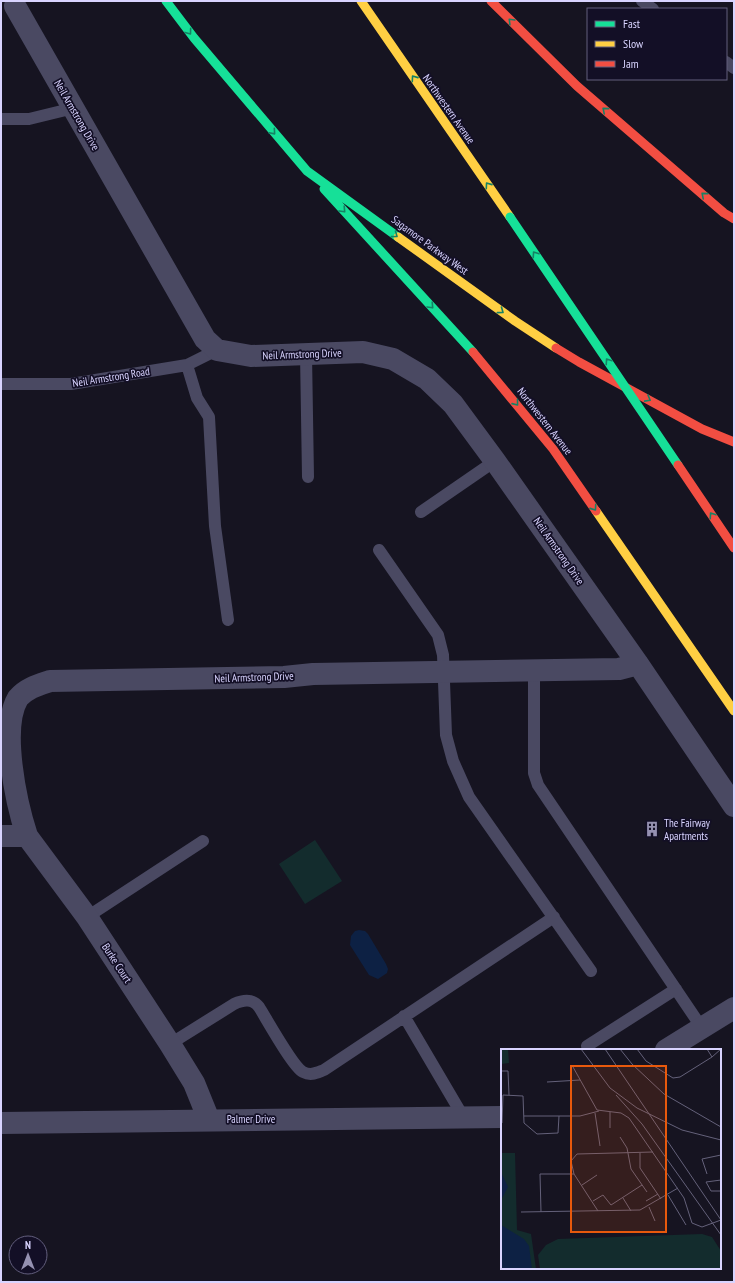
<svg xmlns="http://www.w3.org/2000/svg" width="735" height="1283" font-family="'PT Sans Narrow',sans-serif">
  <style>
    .green { fill: #132c2d }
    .water { fill: #0d2144 }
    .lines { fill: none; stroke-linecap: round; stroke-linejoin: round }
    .lane { stroke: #4a4962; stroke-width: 12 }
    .street { stroke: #4a4962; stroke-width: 22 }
    .fast { stroke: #16e098; stroke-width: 9 }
    .slow { stroke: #ffcf43; stroke-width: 9 }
    .jam { stroke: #f24e42; stroke-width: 9 }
    .fast-bridge { stroke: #16e098; stroke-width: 9 }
    .jam-bridge { stroke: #f24e42; stroke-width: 9 }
    .oneway { stroke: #158265 }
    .labels { text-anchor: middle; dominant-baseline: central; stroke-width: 3.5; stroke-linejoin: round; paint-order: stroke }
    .street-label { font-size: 11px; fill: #d9d4ff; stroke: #130f26 }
    .poi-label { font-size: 11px; fill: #d9d4ff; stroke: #130f26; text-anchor: start }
    .inset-road { fill: none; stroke: #64617a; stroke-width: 1 }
    .view { fill: #e8590c; fill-opacity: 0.15; stroke: #e8590c; stroke-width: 2 }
    .inset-edge { fill: none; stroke: #d9d4ff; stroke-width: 2 }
  </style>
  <rect width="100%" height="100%" fill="#161421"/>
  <path class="green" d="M315 840 342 881 305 904 279 864Z"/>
  <path class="water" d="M359 930 365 931 368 934 386 964 388 969 387 973 378 979 369 975 350 945 351 936 355 931Z"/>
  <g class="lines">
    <path class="lane" d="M642 1 653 9
      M726 62 734 68
      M1 119H29L74 108
      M306 354 308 477
      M187 365 197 398 209 417 215 526 228 620
      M1 384H71L187 365 217 350
      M421 512 495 461
      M379 550 438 635 443 655 446 735 453 761 469 797 591 971
      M534 671V773L538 785 702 1028
      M87 917 203 841
      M404 1016 464 1118
      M170 1044 234 1004C243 1000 252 998 259 1007 266 1018 293 1067 303 1072 311 1076 316 1073 324 1070L554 917
      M587 1046 676 989"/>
    <path class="street" d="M15 6 205 339 217 350 251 356 363 352 393 359 427 379 453 404 495 461 638 664 734 806
      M1 836H27L87 917 170 1044 194 1083 209 1120
      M27 836C16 802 0 728 18 698 27 688 38 685 50 681L284 677 313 674 619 669 638 664
      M666 1050 734 1008
      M1 1123 502 1117"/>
    <path class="fast" d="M166 1 194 38 307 171 398 237
      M324 189 473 352"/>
    <path class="slow" d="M361 1 510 217
      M398 237 515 321 556 348
      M596 511 734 711"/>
    <path class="jam" d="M491 1 577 86 724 213 734 219
      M556 348 579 362 702 429 734 442
      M473 352 553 449 596 511"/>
    <path class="fast-bridge" d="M510 217 678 465"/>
    <path class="jam-bridge" d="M678 465 734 548"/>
  </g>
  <defs><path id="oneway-chevron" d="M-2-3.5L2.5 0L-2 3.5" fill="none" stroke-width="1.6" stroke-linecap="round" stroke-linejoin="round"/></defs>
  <g class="oneway">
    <use href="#oneway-chevron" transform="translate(511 21) rotate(-135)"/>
    <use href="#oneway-chevron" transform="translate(189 32) rotate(54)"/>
    <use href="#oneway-chevron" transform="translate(414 78) rotate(-125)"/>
    <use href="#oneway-chevron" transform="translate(605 110) rotate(-139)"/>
    <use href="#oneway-chevron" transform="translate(273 132) rotate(49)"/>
    <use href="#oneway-chevron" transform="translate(488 185) rotate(-125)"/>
    <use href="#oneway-chevron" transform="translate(704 195) rotate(-139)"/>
    <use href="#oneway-chevron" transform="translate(343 210) rotate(47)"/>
    <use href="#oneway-chevron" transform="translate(395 235) rotate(36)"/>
    <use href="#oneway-chevron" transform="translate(535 254) rotate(-124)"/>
    <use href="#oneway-chevron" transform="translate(431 306) rotate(47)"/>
    <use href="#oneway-chevron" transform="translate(501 311) rotate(36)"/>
    <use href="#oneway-chevron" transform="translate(608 361) rotate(-124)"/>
    <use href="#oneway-chevron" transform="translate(648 399) rotate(29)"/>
    <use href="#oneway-chevron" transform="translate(516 403) rotate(51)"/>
    <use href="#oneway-chevron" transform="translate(594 508) rotate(55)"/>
    <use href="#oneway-chevron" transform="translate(712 515) rotate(-124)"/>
  </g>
  <defs>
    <symbol id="building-bare" viewBox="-9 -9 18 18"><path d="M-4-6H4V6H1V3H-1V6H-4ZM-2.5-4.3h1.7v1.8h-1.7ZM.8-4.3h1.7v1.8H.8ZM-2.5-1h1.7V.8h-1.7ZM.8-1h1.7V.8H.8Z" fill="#9591b1" stroke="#130f26" stroke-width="2.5" paint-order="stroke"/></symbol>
  </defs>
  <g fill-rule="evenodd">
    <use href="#building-bare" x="641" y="818" width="22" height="22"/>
  </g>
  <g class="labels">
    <g class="street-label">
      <text transform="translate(449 109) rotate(55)">Northwestern Avenue</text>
      <text transform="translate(77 115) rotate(60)">Neil Armstrong Drive</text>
      <text transform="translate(430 245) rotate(36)">Sagamore Parkway West</text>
      <text transform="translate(302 354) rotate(-2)">Neil Armstrong Drive</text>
      <text transform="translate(111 377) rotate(-9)">Neil Armstrong Road</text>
      <text transform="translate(545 421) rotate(52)">Northwestern Avenue</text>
      <text transform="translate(559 551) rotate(55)">Neil Armstrong Drive</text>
      <text transform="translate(254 677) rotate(-2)">Neil Armstrong Drive</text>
      <text transform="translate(117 963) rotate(57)">Burke Court</text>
      <text x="251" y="1119">Palmer Drive</text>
    </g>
    <g class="poi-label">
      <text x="664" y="823">The Fairway<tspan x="664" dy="13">Apartments</tspan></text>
    </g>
  </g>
  <g transform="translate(501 1049)">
    <rect width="220" height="220" fill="#161421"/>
    <path d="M0 0H7L8 14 0 15ZM0 104H14L16 181 30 185 35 220H0ZM201 185 211 188 220 202V220H39L37 206 45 196 57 190Z" fill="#132c2d"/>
    <path d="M0 123 7 138 0 151ZM0 176 23 190 28 197 31 220H0Z" fill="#0d2144"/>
    <path class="inset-road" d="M80 0 109 39 136 59 181 81 220 91M104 0 220 171M119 0 131 15 163 45 220 78M136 0 145 12 172 29 179 28 211 8M206 0 211 8 220 0M72 18 96 61 120 64 128 69 183 149 191 174 201 178 220 171M0 22H7L8 46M46 33 79 31M115 46 141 75 220 186M109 63V79M94 64 99 97M23 67H79L98 62M1 74 2 46 22 47 23 74 36 85 57 84 58 67M119 88 126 99 130 120 146 143M139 104V119L160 150M73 125 70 112 76 105 152 103M206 125 201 110 220 106M220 131 205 133 210 142H220M81 136 96 126M167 146 185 176M122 149 130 162M92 152 102 146 110 156 141 136M145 152 157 145M148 158 154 172M20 163 139 161 177 139M40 163 39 125H73L97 162"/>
    <path class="view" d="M70 17H165V183H70Z"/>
    <rect width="220" height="220" class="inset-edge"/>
  </g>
  <rect width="735" height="1283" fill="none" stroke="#d9d4ff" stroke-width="4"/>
  <rect x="587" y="8" width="140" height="72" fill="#130f26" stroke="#625e7d"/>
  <rect x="595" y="21" width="20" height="6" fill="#16e098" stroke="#625e7d"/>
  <text x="623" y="28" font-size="12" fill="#d9d4ff">Fast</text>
  <rect x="595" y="41" width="20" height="6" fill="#ffcf43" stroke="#625e7d"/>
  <text x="623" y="48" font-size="12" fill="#d9d4ff">Slow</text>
  <rect x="595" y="61" width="20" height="6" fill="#f24e42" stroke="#625e7d"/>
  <text x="623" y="68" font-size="12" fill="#d9d4ff">Jam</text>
  <g transform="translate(28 1255)"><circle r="19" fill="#130f26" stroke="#625e7d"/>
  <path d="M0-3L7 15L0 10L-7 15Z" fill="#9591b1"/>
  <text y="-6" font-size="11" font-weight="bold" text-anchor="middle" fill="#d9d4ff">N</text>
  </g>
</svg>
